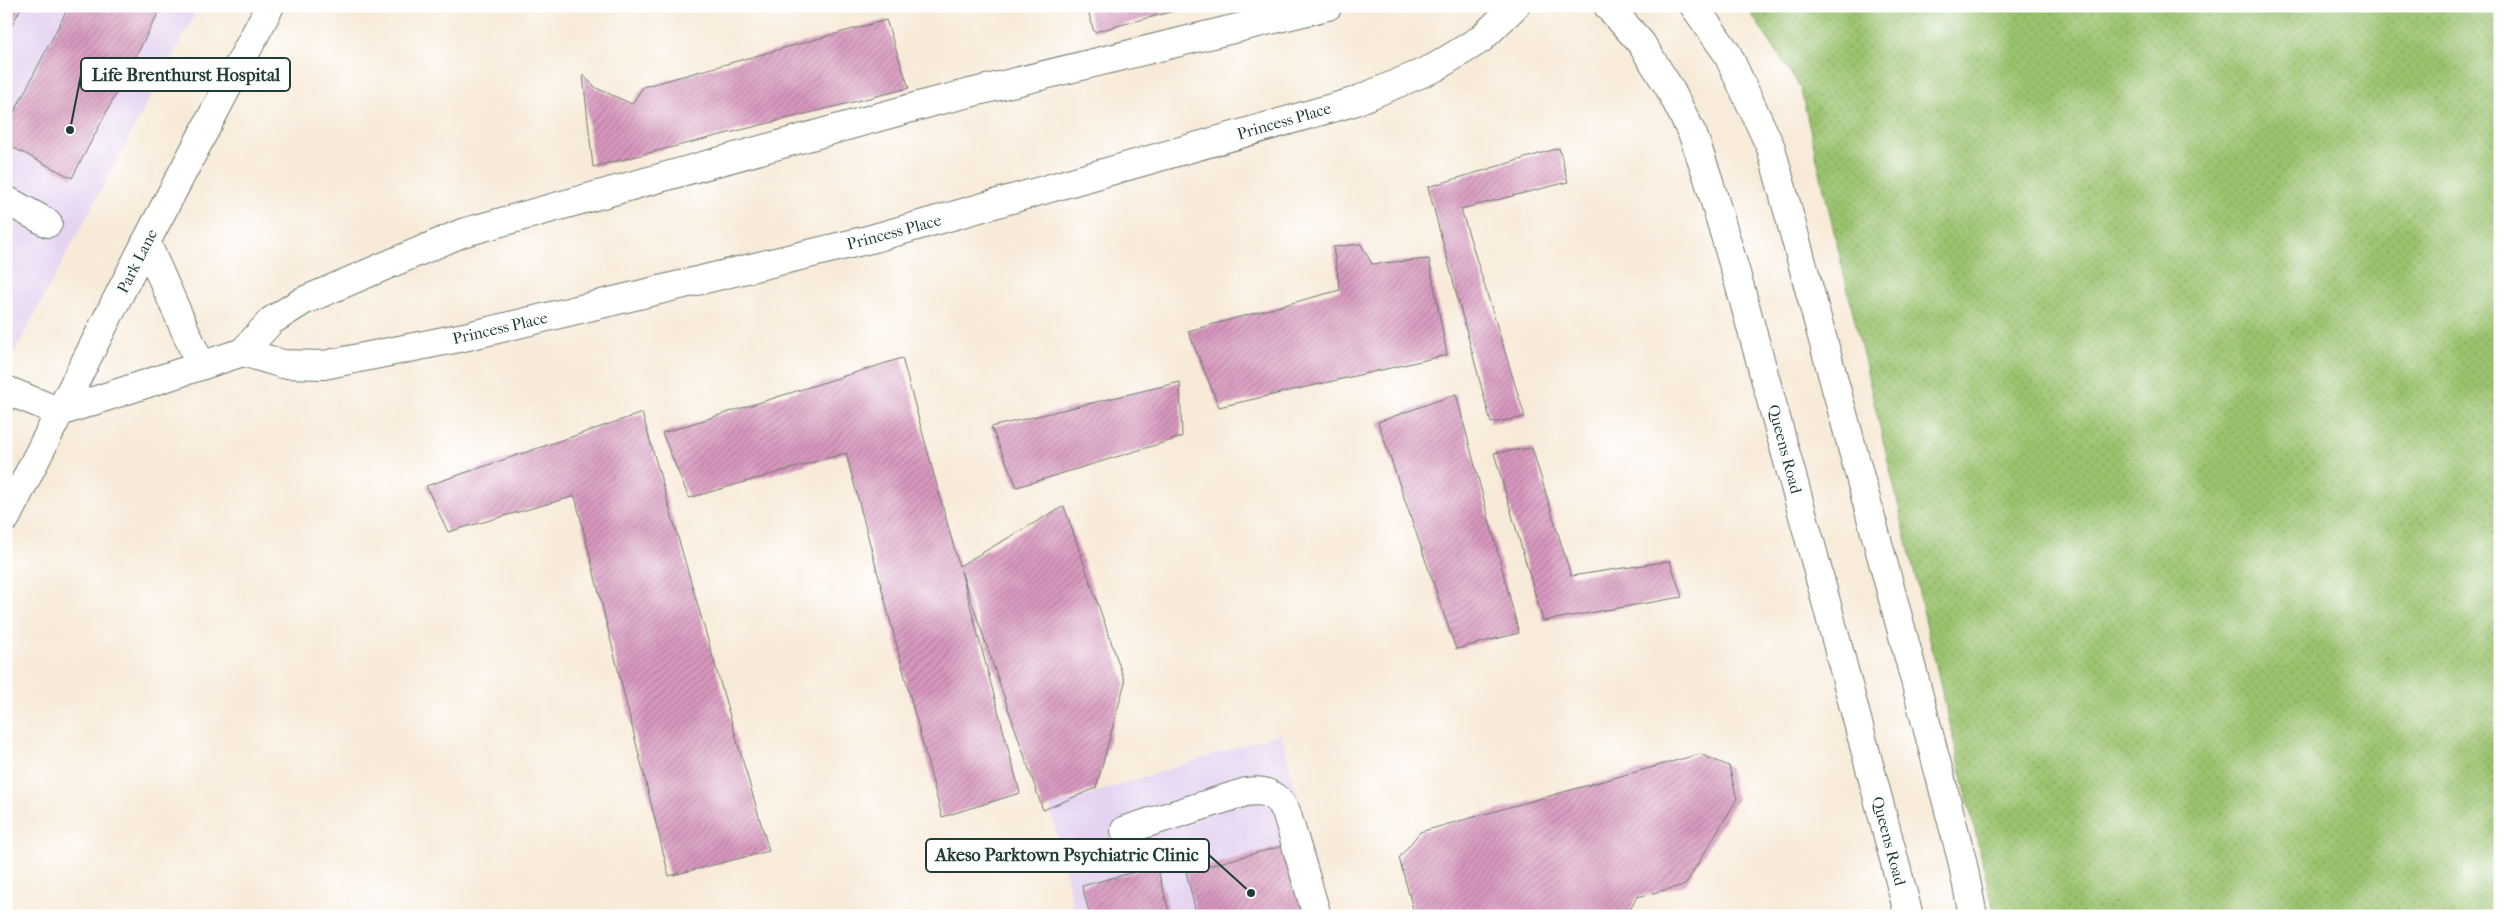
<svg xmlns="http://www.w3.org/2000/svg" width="2506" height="922" font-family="'IM FELL French Canon',serif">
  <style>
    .built { fill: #e5d3f1 }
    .park { fill: url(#park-dots); stroke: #5c8050 }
    .building { fill: url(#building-hatch) }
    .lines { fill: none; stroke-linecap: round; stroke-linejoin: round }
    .minor-casing { stroke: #6b7a6d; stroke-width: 30 }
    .minor { stroke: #fff; stroke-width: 28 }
    .labels { text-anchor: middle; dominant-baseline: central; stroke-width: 4; stroke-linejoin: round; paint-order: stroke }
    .street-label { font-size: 16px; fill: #1f3d34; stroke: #fff }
    .leader { fill: none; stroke: #1f3d34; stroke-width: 2 }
    .callout-dot { fill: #1f3d34; stroke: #fff; stroke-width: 2 }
    .callout { fill: #fff; stroke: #1f3d34; stroke-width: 2 }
    .callout-label { font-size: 18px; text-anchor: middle; font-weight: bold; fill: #1f3d34 }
  </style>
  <defs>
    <pattern id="park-dots" width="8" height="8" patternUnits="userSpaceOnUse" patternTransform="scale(1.25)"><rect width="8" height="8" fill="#9ac26d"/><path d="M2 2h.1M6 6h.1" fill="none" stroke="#7d9f5a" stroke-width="1.8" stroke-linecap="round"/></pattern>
    <pattern id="building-hatch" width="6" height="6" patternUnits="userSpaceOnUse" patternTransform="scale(1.25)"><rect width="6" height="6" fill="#d897be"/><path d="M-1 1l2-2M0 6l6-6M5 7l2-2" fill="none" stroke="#af7c9b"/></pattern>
  </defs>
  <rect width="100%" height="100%" fill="#fff"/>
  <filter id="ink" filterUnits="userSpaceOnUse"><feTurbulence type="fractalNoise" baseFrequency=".02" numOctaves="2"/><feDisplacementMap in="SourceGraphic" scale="10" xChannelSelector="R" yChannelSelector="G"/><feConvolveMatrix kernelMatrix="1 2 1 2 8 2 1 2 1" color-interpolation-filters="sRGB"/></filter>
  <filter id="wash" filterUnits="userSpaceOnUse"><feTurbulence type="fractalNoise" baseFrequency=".0096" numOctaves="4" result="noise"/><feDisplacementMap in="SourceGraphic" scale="20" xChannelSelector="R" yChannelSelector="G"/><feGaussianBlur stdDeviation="1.12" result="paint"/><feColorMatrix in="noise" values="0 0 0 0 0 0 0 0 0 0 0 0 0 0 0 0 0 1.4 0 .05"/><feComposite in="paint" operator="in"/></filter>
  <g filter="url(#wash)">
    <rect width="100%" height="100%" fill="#f8ead8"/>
    <path class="built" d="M6 6H199L6 368Z
      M1281 733 1328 916H1076L1050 807Z"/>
    <path class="park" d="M1746 6H2500V916H1995L1800 87Z"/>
    <g id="blocks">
      <path class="building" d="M6 6H22L6 36Z
        M69 6H162L72 178 6 144V128Z
        M1087 6H1190V7L1094 32Z
        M886 20 909 88 593 167 583 75 596 88 632 104 643 87Z
        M1559 148 1568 182 1461 209 1525 417 1491 423 1428 187Z
        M1361 244 1372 264 1429 259 1447 355 1219 407 1188 331 1340 290 1333 247Z
        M902 358 959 566 1064 506 1125 682 1096 788 1043 810 961 571 1020 793 942 817 846 453 689 498 662 433Z
        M1180 382 1182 437 1017 487 991 427Z
        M1456 394 1519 633 1456 649 1378 422Z
        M642 413 769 851 669 876 575 496 448 532 426 486Z
        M1532 448 1571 576 1670 561 1682 597 1543 621 1494 453Z
        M1700 754 1729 766 1737 799 1685 885 1637 897 1631 908 1633 916H1415L1399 858 1420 832Z
        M1297 842 1317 916H1197L1186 872Z
        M1157 866 1170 916H1090L1082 886Z"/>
    </g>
  </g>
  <g filter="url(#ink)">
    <use href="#blocks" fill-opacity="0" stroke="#6b7a6d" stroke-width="1"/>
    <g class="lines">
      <defs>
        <path id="minor" d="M1608 6 1641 43 1670 89 1693 135 1708 178 1740 287 1811 545 1909 916
          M1694 6 1727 53 1771 148 1909 658 1962 860 1973 916
          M6 200 48 223
          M146 242 201 366
          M243 352 283 364 324 365 464 337 871 239 1353 102 1434 68 1481 39 1515 6
          M6 390 60 412
          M60 412 243 352 271 321 303 301 462 233 933 102 1328 6
          M6 518 146 242 270 6
          M1125 830 1246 792C1265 789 1276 794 1286 811L1317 916"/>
      </defs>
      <use href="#minor" class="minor-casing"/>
      <use href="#minor" class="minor"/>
    </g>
  </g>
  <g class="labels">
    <g class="street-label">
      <text transform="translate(1284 121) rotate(-16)">Princess Place</text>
      <text transform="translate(894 232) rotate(-15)">Princess Place</text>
      <text transform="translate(137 261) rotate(-63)">Park Lane</text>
      <text transform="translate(500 328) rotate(-13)">Princess Place</text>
      <text transform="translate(1785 449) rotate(75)">Queens Road</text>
      <text transform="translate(1889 841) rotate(75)">Queens Road</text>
    </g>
  </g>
  <path class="leader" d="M70 130L81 75M1251 893L1209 855"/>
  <g class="callout-dot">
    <circle cx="70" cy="130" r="5"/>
    <circle cx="1251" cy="893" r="5"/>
  </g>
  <g class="callout">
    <rect x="81" y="58" width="209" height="33" rx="5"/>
    <rect x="926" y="839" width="283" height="33" rx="5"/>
  </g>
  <g class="callout-label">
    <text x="186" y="81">Life Brenthurst Hospital</text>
    <text x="1067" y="861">Akeso Parktown Psychiatric Clinic</text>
  </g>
  <rect width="2506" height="922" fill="none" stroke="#fff" stroke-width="25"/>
</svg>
